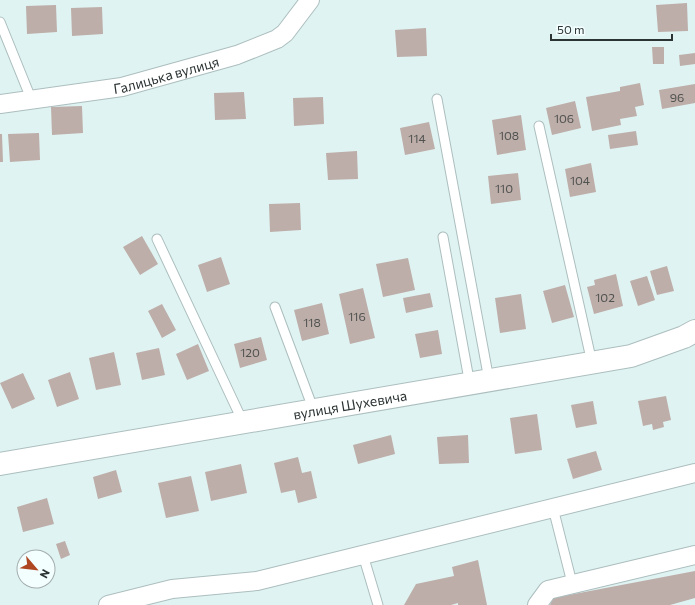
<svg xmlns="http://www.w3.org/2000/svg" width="695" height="605" font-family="Commissioner,sans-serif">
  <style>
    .building { fill: #bdaea9 }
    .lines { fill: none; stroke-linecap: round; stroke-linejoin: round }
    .lane-casing { stroke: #acbebe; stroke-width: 11 }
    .street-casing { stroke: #acbebe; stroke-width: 20 }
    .secondary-casing { stroke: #acbebe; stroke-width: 24 }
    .lane { stroke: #fff; stroke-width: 9 }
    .street { stroke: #fff; stroke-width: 18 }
    .secondary { stroke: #fff; stroke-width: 22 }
    .labels { text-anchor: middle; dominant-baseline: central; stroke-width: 3; stroke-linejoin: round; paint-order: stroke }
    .number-label { font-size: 12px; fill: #505250 }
    .street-label { font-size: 14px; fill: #2c3333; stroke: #f3fefe }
  </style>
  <rect width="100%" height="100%" fill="#e0f3f3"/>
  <path class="building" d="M687 3 688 31 658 32 656 5Z
    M56 5 57 32 27 34 26 6Z
    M102 7 103 34 72 36 71 8Z
    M426 28 427 56 397 57 395 30Z
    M652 47H664V64H653Z
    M695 53V64L680 66 679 55Z
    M640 83 644 105 635 107 637 116 620 119 621 125 592 131 586 97 620 91V87Z
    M695 84V103L662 109 659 90Z
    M244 92 246 119 215 120 214 93Z
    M323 97 324 124 294 126 293 98Z
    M575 101 581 128 552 135 546 108Z
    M82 106 83 133 52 135 51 107Z
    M521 115 526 150 497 155 492 120Z
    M429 122 435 149 405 155 400 128Z
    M636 131 638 145 610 149 608 135Z
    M39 133 40 160 10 162 8 134Z
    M0 134H2L3 162H0Z
    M357 151 358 179 328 180 326 153Z
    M591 163 596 192 570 197 565 169Z
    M518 173 521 200 491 204 488 176Z
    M300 203 301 230 270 232 269 204Z
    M142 236 158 264 140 275 123 247Z
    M221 257 230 284 207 292 198 265Z
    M408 258 415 290 383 297 376 264Z
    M667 266 674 291 657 295 650 271Z
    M616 274 623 306 594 314 587 287 595 285 594 280Z
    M647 276 655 300 638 306 630 281Z
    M565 285 574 317 552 323 543 291Z
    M363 288 375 338 350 344 339 294Z
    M430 293 433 307 406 313 403 298Z
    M521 294 526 329 500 333 495 298Z
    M322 303 329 334 302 341 294 310Z
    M162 304 176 330 162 338 148 311Z
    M438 330 442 354 420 358 415 334Z
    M261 337 267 360 240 368 234 344Z
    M198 344 209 371 187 380 176 354Z
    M159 348 165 375 142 380 136 353Z
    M114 352 121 385 96 390 89 358Z
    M70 372 79 399 57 407 48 380Z
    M23 373 35 399 12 409 0 383Z
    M666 396 671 420 663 422 664 427 653 430 652 424 643 426 638 401Z
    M593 401 597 424 576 428 571 405Z
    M537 414 542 450 515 454 510 418Z
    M391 435 395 454 358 464 353 445Z
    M468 435 469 463 439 464 437 437Z
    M596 451 602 470 573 479 567 459Z
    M298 457 302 473 311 471 317 498 298 503 295 490 281 493 274 463Z
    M241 464 247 493 211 501 205 472Z
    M116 470 122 492 98 499 93 477Z
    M191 476 199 511 166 518 158 483Z
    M47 498 54 524 23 532 17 507Z
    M65 541 70 555 61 559 56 544Z
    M478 560 487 605H458V603L451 605H404L416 584 454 576 452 567Z
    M695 571V598L670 605H550L553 598Z"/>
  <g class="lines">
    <defs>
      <path id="lane" d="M0 22 32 101
        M437 99 489 380
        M539 126 592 363
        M443 237 470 385
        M157 239 243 422
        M275 307 314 411
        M553 508 572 583
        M363 555 378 605"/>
      <g id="street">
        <path id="s1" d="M0 104 122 87 237 55 277 39 285 33 310 0"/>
        <path d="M108 605 172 589 257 581 695 473"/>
        <path d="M537 605 548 590 695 555"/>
      </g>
      <g id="secondary">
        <path id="s2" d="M0 464 631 356 684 337 695 331"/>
      </g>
    </defs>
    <use href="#lane" class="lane-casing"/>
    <use href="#street" class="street-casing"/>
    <use href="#secondary" class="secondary-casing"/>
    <use href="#lane" class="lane"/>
    <use href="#street" class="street"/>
    <use href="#secondary" class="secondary"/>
  </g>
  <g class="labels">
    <g class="number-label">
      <text x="677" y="97">96</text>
      <text x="564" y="118">106</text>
      <text x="509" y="135">108</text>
      <text x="417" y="138">114</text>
      <text x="580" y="180">104</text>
      <text x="504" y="188">110</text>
      <text x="605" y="297">102</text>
      <text x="357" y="316">116</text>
      <text x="312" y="322">118</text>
      <text x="250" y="352">120</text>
    </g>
    <g class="street-label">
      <text stroke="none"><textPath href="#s1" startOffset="169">Галицька вулиця</textPath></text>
      <text stroke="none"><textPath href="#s2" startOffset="355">вулиця Шухевича</textPath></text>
    </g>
  </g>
  <g transform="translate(36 569) rotate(118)"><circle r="19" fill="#f3fefe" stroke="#a3adad"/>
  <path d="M0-3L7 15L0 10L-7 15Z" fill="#ae4721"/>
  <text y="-6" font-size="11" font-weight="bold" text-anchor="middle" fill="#2c3333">N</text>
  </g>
  <path d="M551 34v6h121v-6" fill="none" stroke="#2c3333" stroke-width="2"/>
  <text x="557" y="34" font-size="12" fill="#2c3333" stroke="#f3fefe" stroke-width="3" paint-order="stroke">50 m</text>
</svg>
